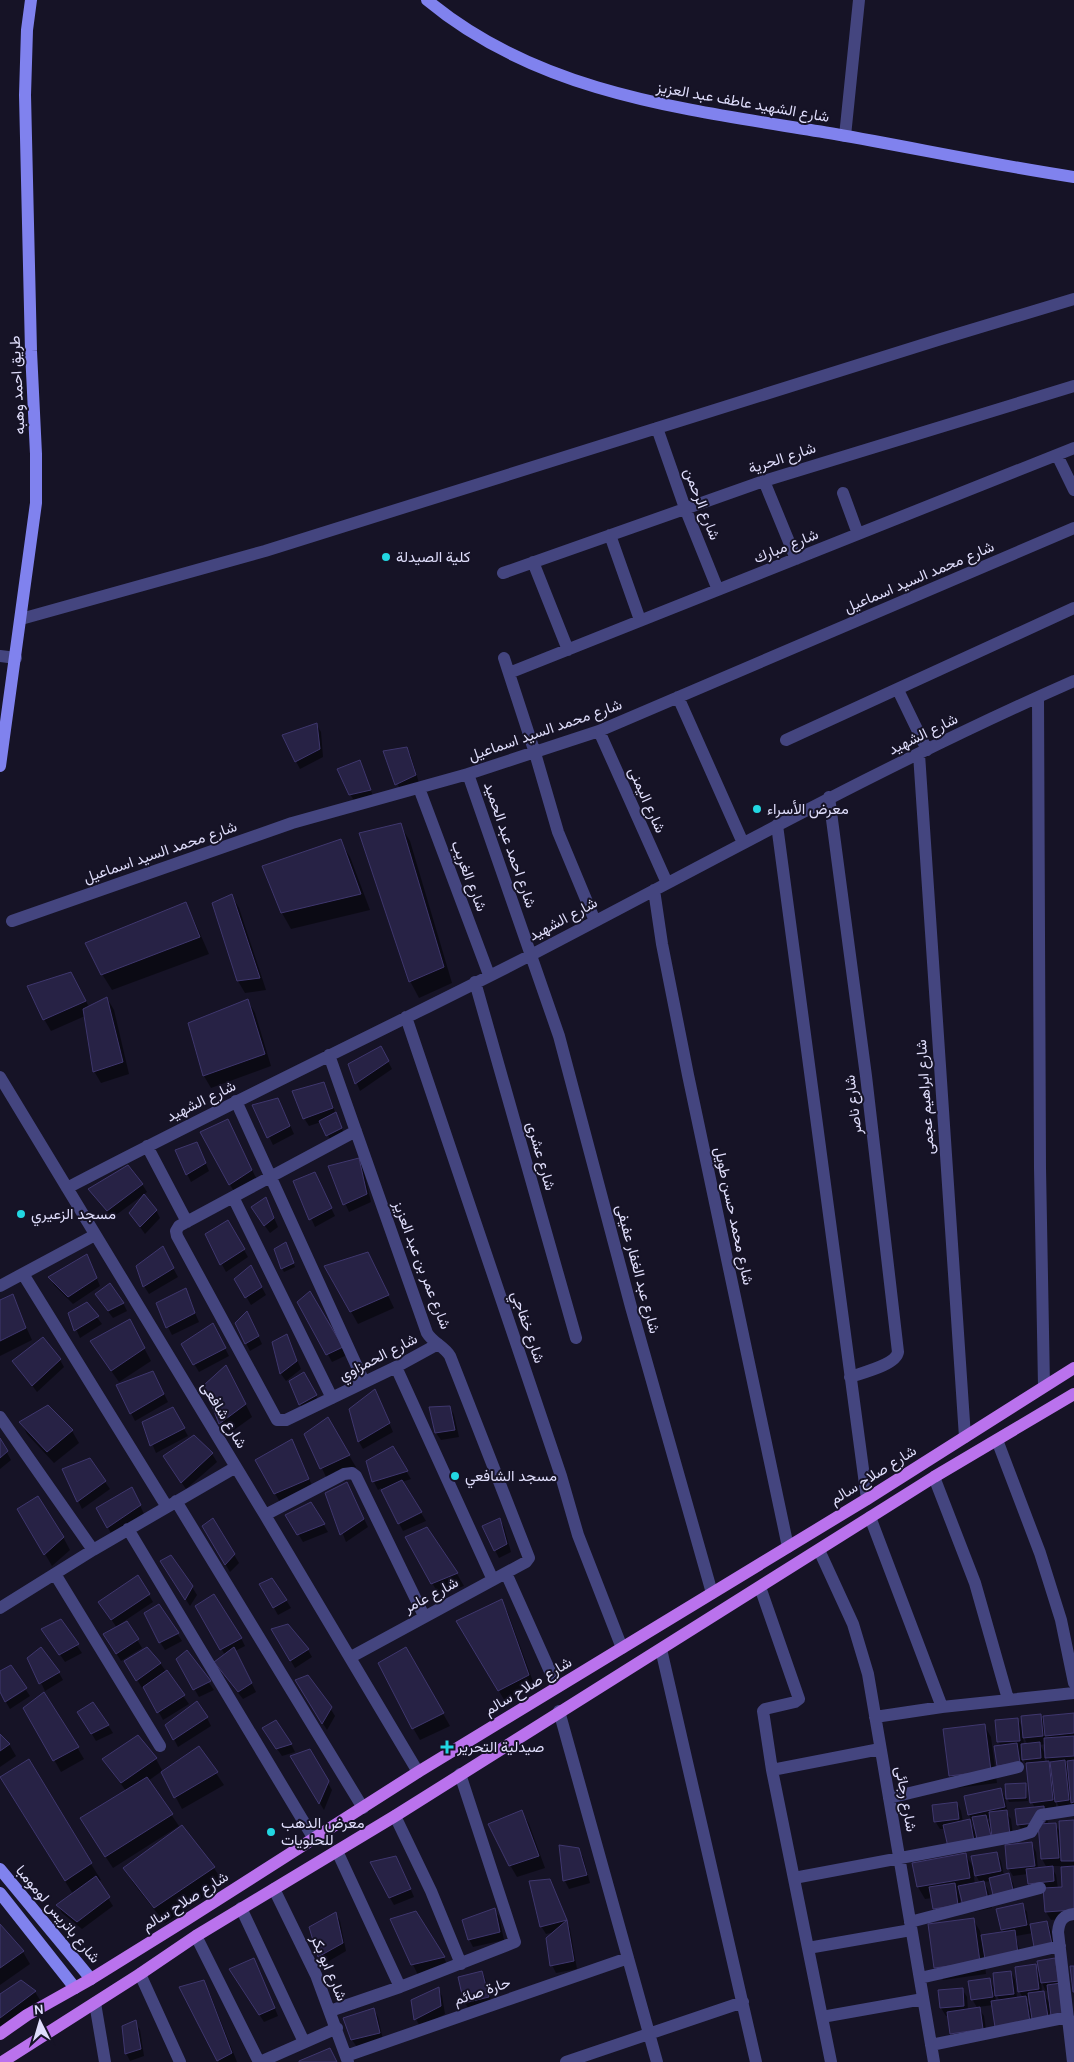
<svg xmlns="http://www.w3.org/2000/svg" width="1074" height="2062" font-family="Karla,Vazirmatn,sans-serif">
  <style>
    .shadow { fill: #0007; fill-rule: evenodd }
    .building { fill: #272245; stroke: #3f376e }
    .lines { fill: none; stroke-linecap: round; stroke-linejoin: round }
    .street { stroke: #44457f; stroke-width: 12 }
    .secondary { stroke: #8082ee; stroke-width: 12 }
    .primary { stroke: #ba72ed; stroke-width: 12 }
    .poi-dot { fill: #22d7e2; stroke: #161326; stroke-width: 2 }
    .labels { text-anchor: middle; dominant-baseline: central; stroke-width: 4; stroke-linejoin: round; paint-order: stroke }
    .street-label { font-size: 15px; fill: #dfddfb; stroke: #161326 }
    .poi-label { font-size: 15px; fill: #dfddfb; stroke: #161326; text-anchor: start }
  </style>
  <rect width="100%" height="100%" fill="#161326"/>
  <path class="shadow" d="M316 724 321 732 323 757 300 769 283 736Z
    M407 748 411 756 419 783 401 792 385 752Z
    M359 762 374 798 355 802 350 794Z
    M400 825 410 841 452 983 419 998 410 981Z
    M340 841 350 857 370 910 291 929 282 913 264 867Z
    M232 896 239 908 266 990 245 993 238 981Z
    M185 904 194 920 209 954 112 990 102 974Z
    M78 986 89 1007 107 998 114 1010 129 1074 101 1083 94 1071 85 1016 51 1031 44 1019Z
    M248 1001 255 1013 271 1066 211 1088 204 1076 189 1024Z
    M381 1048 392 1069 360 1091 349 1064Z
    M323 1083 345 1136 332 1143 321 1122 309 1126 304 1118Z
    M254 1106 282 1108 294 1134 273 1145Z
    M228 1121 258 1182 237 1197 201 1133Z
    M201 1152 209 1171 191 1182 187 1174Z
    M359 1160 363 1168 371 1202 349 1212 329 1167Z
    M317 1180 335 1216 315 1227 295 1182Z
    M142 1184 147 1192 112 1218 90 1189Z
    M266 1199 278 1227 270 1233 257 1215Z
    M156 1210 160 1218 145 1234 130 1213Z
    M228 1222 248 1257 226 1272 206 1234Z
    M287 1247 295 1267 284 1272 282 1268Z
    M162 1248 178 1277 149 1294 144 1286Z
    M87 1255 100 1286 73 1304 54 1285 50 1277Z
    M374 1266 394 1308 358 1324 326 1267Z
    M255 1275 266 1295 251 1305 236 1279Z
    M185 1290 199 1322 172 1335 168 1327Z
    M310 1293 347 1355 332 1362 299 1302Z
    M12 1296 32 1340 0 1356V1301Z
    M101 1302 123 1303 127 1311 113 1318Z
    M86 1303 102 1324 80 1338 69 1313Z
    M251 1320 262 1344 250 1351 246 1343Z
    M136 1333 151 1361 119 1382 91 1342Z
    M217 1333 229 1356 199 1372 183 1345Z
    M286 1335 301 1369 286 1381 281 1374 274 1343Z
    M60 1360 64 1367 37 1392 14 1361Z
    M304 1373 320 1403 304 1412 300 1404Z
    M233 1379 252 1417 227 1435 220 1423 205 1385Z
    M157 1380 168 1402 135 1421 131 1413Z
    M375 1390 393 1432 363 1449 359 1442 350 1409Z
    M48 1407 72 1431 79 1443 54 1463 27 1434 21 1422Z
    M450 1407 454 1415 459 1437 441 1440 436 1433Z
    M177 1416 188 1436 156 1453 143 1422Z
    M327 1419 356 1467 328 1481 306 1435Z
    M194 1436 212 1454 217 1462 186 1489 169 1464Z
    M0 1440 11 1460 0 1469Z
    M292 1441 315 1492 282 1506 257 1461Z
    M392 1448 411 1479 402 1482 426 1521 403 1531 381 1488 378 1490 374 1482 368 1462Z
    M64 1470 105 1482 110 1489 82 1509Z
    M351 1492 368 1527 346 1542 327 1493Z
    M136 1497 144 1514 112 1535 98 1509Z
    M311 1503 328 1532 303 1542 287 1515Z
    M19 1509 63 1537 70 1550 52 1566Z
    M213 1520 239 1563 230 1572 204 1527Z
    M500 1520 504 1527 511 1552 499 1558 495 1550Z
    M426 1528 457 1574 464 1586 439 1595 407 1538Z
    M166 1569 192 1587 197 1595 190 1606Z
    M138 1577 153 1602 117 1626 118 1628 127 1623 142 1648 121 1661 105 1635 117 1628 105 1610Z
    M261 1585 286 1600 291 1608 278 1615Z
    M502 1601 508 1613 535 1687 506 1703 458 1621Z
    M159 1605 182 1641 165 1650 160 1642Z
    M197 1607 241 1638 245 1646 235 1651 256 1692 243 1699 220 1670 225 1655Z
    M60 1621 82 1653 65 1662 48 1637Z
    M273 1630 308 1650 312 1657 295 1668Z
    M406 1648 450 1726 420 1740 413 1728Z
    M187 1651 214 1690 199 1697 177 1659Z
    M29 1658 59 1673 63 1680 45 1691Z
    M126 1661 160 1663 189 1704 163 1720 145 1686 142 1688Z
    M301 1688 330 1708 335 1716 327 1730Z
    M26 1690 30 1696 10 1709 6 1702Z
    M25 1708 77 1747 84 1759 61 1772Z
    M79 1712 108 1725 113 1733 96 1741Z
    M1074 1714V1807L1060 1809 1056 1801V1808L1047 1816 1048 1824H1055L1061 1834 1074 1821V1918L1051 1920 1046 1912 1045 1890 1033 1892 1029 1884 1028 1874 1013 1876 1008 1868 1032 1844 1036 1852 1038 1869 1047 1868 1042 1859 1040 1830 1023 1832 1018 1824 1035 1808 1032 1802 1028 1768 1022 1757 1023 1771 1002 1773 1001 1746 998 1742 1018 1719 1023 1729 1041 1715 1045 1723ZM1023 1736 1028 1745H1024ZM1045 1744 1046 1755 1040 1745ZM1044 1754 1048 1762H1045ZM1051 1866H1062L1064 1888 1058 1889 1056 1875Z
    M207 1718 211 1726 178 1747 167 1725Z
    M276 1721 291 1744 295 1752 282 1756 268 1736Z
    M984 1725 991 1737 997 1783 957 1788 950 1776Z
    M0 1736 9 1744 16 1756 0 1767Z
    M137 1736 156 1759 163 1772 199 1748 224 1785 182 1809 162 1771 148 1781 179 1826 113 1868 88 1830 126 1791 104 1760Z
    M309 1751 332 1790 324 1810 292 1757Z
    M29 1760 91 1864 101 1880 98 1882 113 1906 82 1929 62 1913 58 1905 73 1894 10 1793Z
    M1025 1785 1028 1801 1009 1802 1007 1798Z
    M1000 1789 1005 1797 1008 1815 1011 1819 1014 1843 982 1846 975 1834 978 1849 945 1829H940L935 1821 957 1803 961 1811 963 1822 969 1821 976 1833 969 1814ZM991 1818 993 1828 987 1819Z
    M522 1812 529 1824 545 1868 517 1877 510 1865Z
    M182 1827 214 1868 224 1884 165 1923 134 1884 124 1868Z
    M560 1846 578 1849 583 1857 590 1883 569 1889 565 1881Z
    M997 1853 1001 1861 1004 1876 1008 1875 1013 1883 1017 1898 991 1881 984 1882 988 1890 992 1908 968 1913 961 1893H959L962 1913 938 1916 934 1908 932 1898 925 1899 918 1887 965 1854 975 1870ZM973 1871H974L980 1883 975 1884Z
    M400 1865 414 1897 394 1905 390 1898Z
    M554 1889 570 1929 577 1969 556 1973 552 1965 555 1932 546 1934 541 1926Z
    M1022 1905 1027 1912 1029 1926 1047 1922 1051 1930 1055 1951 1033 1933 1016 1936 1022 1961 990 1966 984 1955 986 1974 943 1980 936 1968 929 1925 973 1919 980 1931 981 1937 1004 1933 998 1910Z
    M495 1910 499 1917 504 1940 473 1947 469 1939Z
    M416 1912 444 1958 450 1970 419 1977 391 1920Z
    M336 1914 340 1921 346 1951 324 1964 310 1928Z
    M0 1926 23 1952 30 1964 0 1985Z
    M1035 1965 1040 1974 1059 1967 1056 2024 1049 2012 1051 2025 1034 2030 993 2005 978 2007 984 2016 987 2036 956 2041 952 2033 949 2015 946 2016 941 2008 940 1992 962 1989 967 1997 968 2010 978 2009 972 1999 989 1979 996 1991 1011 1972 1015 1980 1017 1998H1023L1019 1991ZM1041 1981 1046 1991 1049 1990 1051 2005 1042 1992ZM995 1993 1000 2001 996 2002ZM1030 1998 1031 2008 1026 1999Z
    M258 1967 278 2016 264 2022 236 1977Z
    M482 1972 486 1980 492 2005 470 2011 465 2003 459 1978Z
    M203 1982 210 1994 237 2062H219L181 1988Z
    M438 1989 442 1996 445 2014 420 2027 416 2019 412 2001Z
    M35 1992 42 2003 0 2035V1995Z
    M374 2010 378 2017 383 2040 357 2047 352 2040Z
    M135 2022 140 2030 144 2056 130 2061 126 2053Z"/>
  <path class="building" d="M317 723 320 749 295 762 282 735Z
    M407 747 416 775 395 785 383 751Z
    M360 760 371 790 349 795 337 769Z
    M401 823 444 967 409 982 359 833Z
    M341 839 361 894 281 913 262 866Z
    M232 894 260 978 237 981 212 903Z
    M186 902 200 937 101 975 85 943Z
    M71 972 86 1001 43 1020 27 986Z
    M107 997 123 1062 93 1072 83 1009Z
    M248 999 265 1054 203 1076 188 1023Z
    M381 1046 389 1061 355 1084 348 1064Z
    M324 1082 333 1108 303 1119 292 1091Z
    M278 1098 290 1126 267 1138 252 1105Z
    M336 1112 342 1128 326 1136 319 1121Z
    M228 1119 252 1170 229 1185 200 1132Z
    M197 1142 206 1163 186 1175 175 1150Z
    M359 1158 367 1194 343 1205 328 1166Z
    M128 1165 143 1184 107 1211 88 1189Z
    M315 1172 332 1208 309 1220 293 1181Z
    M144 1194 157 1210 140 1227 129 1213Z
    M266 1197 274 1218 264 1226 251 1207Z
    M228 1220 245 1249 220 1265 205 1234Z
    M286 1242 294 1263 281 1269 274 1249Z
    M163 1246 174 1268 143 1287 136 1266Z
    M368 1252 389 1295 350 1312 324 1266Z
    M87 1254 97 1278 68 1297 48 1277Z
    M251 1265 262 1287 245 1298 234 1279Z
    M110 1283 124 1303 108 1311 95 1294Z
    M186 1288 195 1313 166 1328 156 1303Z
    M310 1291 343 1347 326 1355 297 1302Z
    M13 1294 26 1328 0 1341V1300Z
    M87 1302 99 1316 74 1331 68 1313Z
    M247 1311 259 1336 245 1344 235 1323Z
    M130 1319 145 1348 111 1371 90 1341Z
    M213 1323 226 1348 193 1365 181 1344Z
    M287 1334 297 1361 280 1374 272 1342Z
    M43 1337 61 1359 32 1386 12 1361Z
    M226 1365 246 1404 219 1424 204 1385Z
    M153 1371 164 1394 130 1414 116 1385Z
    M304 1372 317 1395 299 1405 289 1381Z
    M375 1389 390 1423 358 1442 349 1409Z
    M48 1405 73 1430 47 1452 19 1422Z
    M450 1406 455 1430 435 1433 429 1407Z
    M173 1407 185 1428 150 1446 142 1422Z
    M328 1417 350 1455 320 1469 304 1434Z
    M194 1435 213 1453 181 1483 163 1456Z
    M0 1438 8 1451 0 1458Z
    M292 1439 309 1479 274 1494 255 1460Z
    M393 1446 408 1471 372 1482 366 1461Z
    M90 1458 106 1481 77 1502 62 1469Z
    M402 1480 422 1512 398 1524 381 1490Z
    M347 1482 364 1519 340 1535 325 1493Z
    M132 1487 141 1505 107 1528 96 1508Z
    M38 1496 64 1537 44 1555 17 1509Z
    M311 1502 325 1524 297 1535 285 1515Z
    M213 1518 235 1554 225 1565 202 1526Z
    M500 1518 507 1544 494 1551 482 1526Z
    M427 1527 458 1573 431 1584 405 1537Z
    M171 1555 193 1586 185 1600 160 1561Z
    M138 1575 150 1594 111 1620 98 1602Z
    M272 1578 287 1600 273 1608 259 1584Z
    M214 1594 242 1638 220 1650 195 1606Z
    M502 1599 529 1675 498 1691 456 1621Z
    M159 1604 179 1633 159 1643 144 1613Z
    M61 1619 79 1644 59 1655 41 1629Z
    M127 1621 139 1639 116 1654 103 1634Z
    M288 1624 309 1649 290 1661 271 1629Z
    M41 1647 60 1672 39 1684 27 1658Z
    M147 1647 161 1663 136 1681 124 1661Z
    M234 1647 252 1683 238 1692 214 1662Z
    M406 1647 444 1713 412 1729 378 1663Z
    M187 1650 211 1681 193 1690 176 1659Z
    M11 1665 27 1688 5 1702 0 1692V1671Z
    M167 1670 185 1695 157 1713 143 1687Z
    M308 1675 332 1707 322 1724 295 1680Z
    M44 1692 79 1747 53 1761 23 1708Z
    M197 1701 208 1717 173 1740 165 1725Z
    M93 1702 109 1725 91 1734 77 1712Z
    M1074 1713V1733L1045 1736 1043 1716Z
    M1041 1714 1043 1736 1023 1738 1021 1716Z
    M1018 1718 1020 1741 997 1742 995 1720Z
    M276 1720 292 1744 276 1749 262 1728Z
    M985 1724 991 1771 949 1776 943 1729Z
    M0 1734 10 1744 0 1751Z
    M138 1735 157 1758 121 1783 102 1759Z
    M1074 1736V1756L1045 1758 1044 1738Z
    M1040 1742 1041 1758 1022 1760 1021 1744Z
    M1017 1743 1020 1763 997 1766 994 1746Z
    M199 1746 218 1772 174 1798 161 1772Z
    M310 1749 329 1781 319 1804 290 1756Z
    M29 1759 92 1863 65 1881 0 1777Z
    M1065 1760 1069 1800 1055 1802 1050 1762Z
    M1074 1760V1802L1071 1803 1067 1761Z
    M1049 1761 1053 1800 1030 1803 1026 1763Z
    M147 1777 173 1814 105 1857 80 1818Z
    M1026 1783V1798L1006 1799 1005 1784Z
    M1001 1788 1005 1807 968 1815 964 1796Z
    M957 1802 959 1819 934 1822 932 1805Z
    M1044 1806 1045 1822 1017 1825 1015 1809Z
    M522 1810 539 1856 509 1866 488 1824Z
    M1007 1810 1010 1835 992 1837 989 1812Z
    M986 1815 991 1836 977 1839 972 1817Z
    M970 1819 974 1841 948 1847 943 1825Z
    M1074 1820V1861H1061L1059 1821Z
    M1056 1823 1059 1858 1041 1859 1038 1824Z
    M182 1825 215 1867 154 1908 123 1868Z
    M1032 1842 1035 1866 1007 1869 1005 1845Z
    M559 1845 579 1848 587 1875 563 1881Z
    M997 1852 1001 1871 975 1876 971 1856Z
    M966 1853 970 1878 917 1887 912 1863Z
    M396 1856 411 1889 389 1898 370 1862Z
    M1053 1866 1054 1881 1028 1884 1026 1869Z
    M1074 1866V1910L1045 1912 1043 1888 1062 1887 1061 1867Z
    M1009 1873 1013 1890 993 1895 989 1878Z
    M96 1876 110 1897 77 1922 56 1905Z
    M550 1879 567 1920 540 1927 529 1881Z
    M984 1881 988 1900 963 1906 958 1886Z
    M955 1883 958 1905 933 1909 929 1887Z
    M1023 1903 1027 1925 1001 1930 996 1909Z
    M495 1908 500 1932 468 1940 462 1920Z
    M416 1911 445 1957 411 1965 390 1919Z
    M336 1912 343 1943 318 1957 309 1927Z
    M974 1918 980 1962 934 1968 928 1924Z
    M567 1920 574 1961 550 1966 546 1938Z
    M1047 1921 1052 1944 1034 1947 1030 1924Z
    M0 1924 24 1951 0 1968Z
    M1015 1930 1018 1954 985 1959 981 1935Z
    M254 1958 275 2008 259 2015 229 1969Z
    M1055 1958 1059 1981 1041 1983 1037 1961Z
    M1036 1964 1039 1989 1018 1992 1015 1967Z
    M1070 1966H1074V1992H1073Z
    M482 1971 489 1997 464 2003 458 1977Z
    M1011 1971 1014 1994 995 1996 993 1973Z
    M990 1978 993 1997 971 2000 968 1981Z
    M21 1980 36 1991 0 2018V1994Z
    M204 1980 232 2053 217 2061 179 1987Z
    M1061 1983 1064 2015 1051 2016 1047 1985Z
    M439 1987 441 2006 414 2020 411 2000Z
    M963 1988 964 2006 940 2008 938 1990Z
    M1044 1991 1048 2017 1032 2019 1028 1993Z
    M1026 1996 1030 2022 995 2027 991 2001Z
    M980 2007 983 2029 950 2034 947 2012Z
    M374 2008 380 2033 351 2040 343 2018Z
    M136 2020 141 2049 125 2054 122 2026Z
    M330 2048 337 2062H299V2061Z"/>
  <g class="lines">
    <path class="street" d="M845 136 859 0
      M657 428 685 508 718 590
      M1057 455 1074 490
      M764 481 796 559
      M843 493 858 534
      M610 535 640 620
      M533 562 568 650
      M503 573 764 481 1074 386
      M21 619 265 551 941 339 1074 299
      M0 656 16 658
      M504 658 535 753 558 832 595 921
      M509 673 1074 448
      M898 690 927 750
      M678 697 743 843
      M1038 697 1040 1168 1044 1386
      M599 731 667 883
      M786 740 1074 608
      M919 754 965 1437
      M468 774 559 1036 631 1307 712 1593
      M419 788 489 975
      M829 797 866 1076 898 1352C896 1365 861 1373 850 1377
      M777 825 867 1499
      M654 890 662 944 688 1075 788 1547
      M12 921 292 823 468 774 599 731 1074 528
      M475 982 576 1338
      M406 1017 561 1476 578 1535 622 1648
      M329 1055 427 1333C433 1343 444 1346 450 1356L529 1558 526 1562 351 1657
      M0 1077 265 1515 418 1772
      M236 1101 364 1382
      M356 1131 179 1226 176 1231 177 1236 277 1420H286L396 1367 438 1344
      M147 1146 187 1222
      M67 1188C221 1107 378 1033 533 954 712 861 889 762 1074 681
      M233 1197 332 1398
      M23 1274 167 1507
      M0 1286 95 1235
      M396 1367 493 1580
      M0 1417 93 1550
      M997 1440 1040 1553 1061 1620 1074 1683
      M934 1477 975 1583 1008 1699
      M176 1501 363 1808
      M265 1515 344 1474 352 1473 356 1476 424 1616
      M870 1517 942 1707
      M128 1529 314 1839
      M819 1550 853 1624 868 1674 934 2062
      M506 1573 557 1687
      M55 1574 160 1746
      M760 1587 799 1699 795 1702 765 1709 763 1711 772 1770
      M0 1608 93 1550 236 1467
      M661 1649 756 2062
      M559 1711 657 2062
      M875 1717 942 1707 1074 1693
      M889 1798 1018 1767
      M395 1816 431 1891 461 1964
      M337 1851 400 1987
      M794 1878 1018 1836 1031 1832 1041 1815 1074 1810
      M274 1889 316 1975 348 2062
      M241 1908 304 2042
      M910 1922 1040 1888
      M196 1936 259 2062
      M808 1948 911 1930
      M140 1974 180 2062
      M920 1978 1060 1946
      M95 2003 105 2062
      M330 2011 400 1987 515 1942 460 1774
      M822 2017 923 1999
      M931 2045 1068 2017
      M346 2056 628 1958
      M260 2062 337 2028
      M566 2062 743 2002
      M831 2062 772 1770 880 1749
      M1073 2062 1058 1932C1059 1921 1063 1915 1074 1914"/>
    <path class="secondary" d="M427 0C542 96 693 110 835 134 915 148 994 165 1074 177
      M0 766 36 503V454L31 351 25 95 27 30 31 0
      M0 1869 91 1979
      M0 1893 75 1988"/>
    <path class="primary" d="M0 2034 27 2015 91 1979 186 1920 418 1772 867 1499 1074 1368
      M2 2062 140 1974 196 1936 395 1816 934 1477 1074 1394"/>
  </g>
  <g class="poi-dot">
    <circle cx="386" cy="557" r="5"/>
    <circle cx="757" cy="809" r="5"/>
    <circle cx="21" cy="1214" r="5"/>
    <circle cx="455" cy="1476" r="5"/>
    <path d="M444.5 1739.5h5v5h5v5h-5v5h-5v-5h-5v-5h5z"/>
    <circle cx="271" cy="1832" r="5"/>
  </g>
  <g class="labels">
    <g class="street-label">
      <text transform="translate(743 102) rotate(10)">شارع الشهيد عاطف عبد العزيز</text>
      <text transform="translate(17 385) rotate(-93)">طريق احمد وهبه</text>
      <text transform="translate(782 458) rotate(-18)">شارع الحرية</text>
      <text transform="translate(702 504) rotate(69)">شارع الرحمن</text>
      <text transform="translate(786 546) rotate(-22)">شارع مبارك</text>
      <text transform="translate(919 577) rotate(-23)">شارع محمد السيد اسماعيل</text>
      <text transform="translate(545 730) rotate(-19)">شارع محمد السيد اسماعيل</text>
      <text transform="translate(923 734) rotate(-26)">شارع الشهيد</text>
      <text transform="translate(647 800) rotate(66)">شارع اليمنى</text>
      <text transform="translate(510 845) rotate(71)">شارع احمد عبد الحميد</text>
      <text transform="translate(160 852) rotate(-19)">شارع محمد السيد اسماعيل</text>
      <text transform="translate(469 876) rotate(69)">شارع الغريب</text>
      <text transform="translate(563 919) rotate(-28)">شارع الشهيد</text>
      <text transform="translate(925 1097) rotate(-94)">شارع ابراهيم عجمى</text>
      <text transform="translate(201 1101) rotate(-26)">شارع الشهيد</text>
      <text transform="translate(853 1105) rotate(-97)">شارع ناصر</text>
      <text transform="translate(541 1156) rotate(74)">شارع عشرى</text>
      <text transform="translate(734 1216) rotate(78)">شارع محمد حسن طويل</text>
      <text transform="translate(422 1265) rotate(69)">شارع عمر بن عبد العزيز</text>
      <text transform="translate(638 1269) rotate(75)">شارع عبد الغفار عفيفى</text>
      <text transform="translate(528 1327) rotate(71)">شارع خفاجي</text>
      <text transform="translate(378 1357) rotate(-27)">شارع الحمزاوي</text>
      <text transform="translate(224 1415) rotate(59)">شارع شافعى</text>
      <text transform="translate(873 1475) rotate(-32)">شارع صلاح سالم</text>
      <text transform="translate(431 1595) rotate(-28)">شارع عامر</text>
      <text transform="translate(528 1686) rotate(-31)">شارع صلاح سالم</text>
      <text transform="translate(906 1799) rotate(80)">شارع رجائى</text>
      <text transform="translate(185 1901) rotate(-32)">شارع صلاح سالم</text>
      <text transform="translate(58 1914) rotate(50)">شارع باتريس لومومبا</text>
      <text transform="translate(329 1968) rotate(67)">شارع ابو بكر</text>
      <text transform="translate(482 1991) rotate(-19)">حارة صائم</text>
    </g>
    <g class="poi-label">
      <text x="396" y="557">كلية الصيدلة</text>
      <text x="767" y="809">معرض الأسراء</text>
      <text x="31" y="1214">مسجد الزعيري</text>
      <text x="465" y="1476">مسجد الشافعي</text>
      <text x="457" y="1747">صيدلية التحرير</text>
      <text x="281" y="1823">معرض الدهب<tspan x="281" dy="17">للحلويات</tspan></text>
    </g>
  </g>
  <g transform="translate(40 2022) rotate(355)" stroke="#161326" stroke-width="4" paint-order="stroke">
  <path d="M0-4L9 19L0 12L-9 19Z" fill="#dfddfb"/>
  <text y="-8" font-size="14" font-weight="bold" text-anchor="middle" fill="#dfddfb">N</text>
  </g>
</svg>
